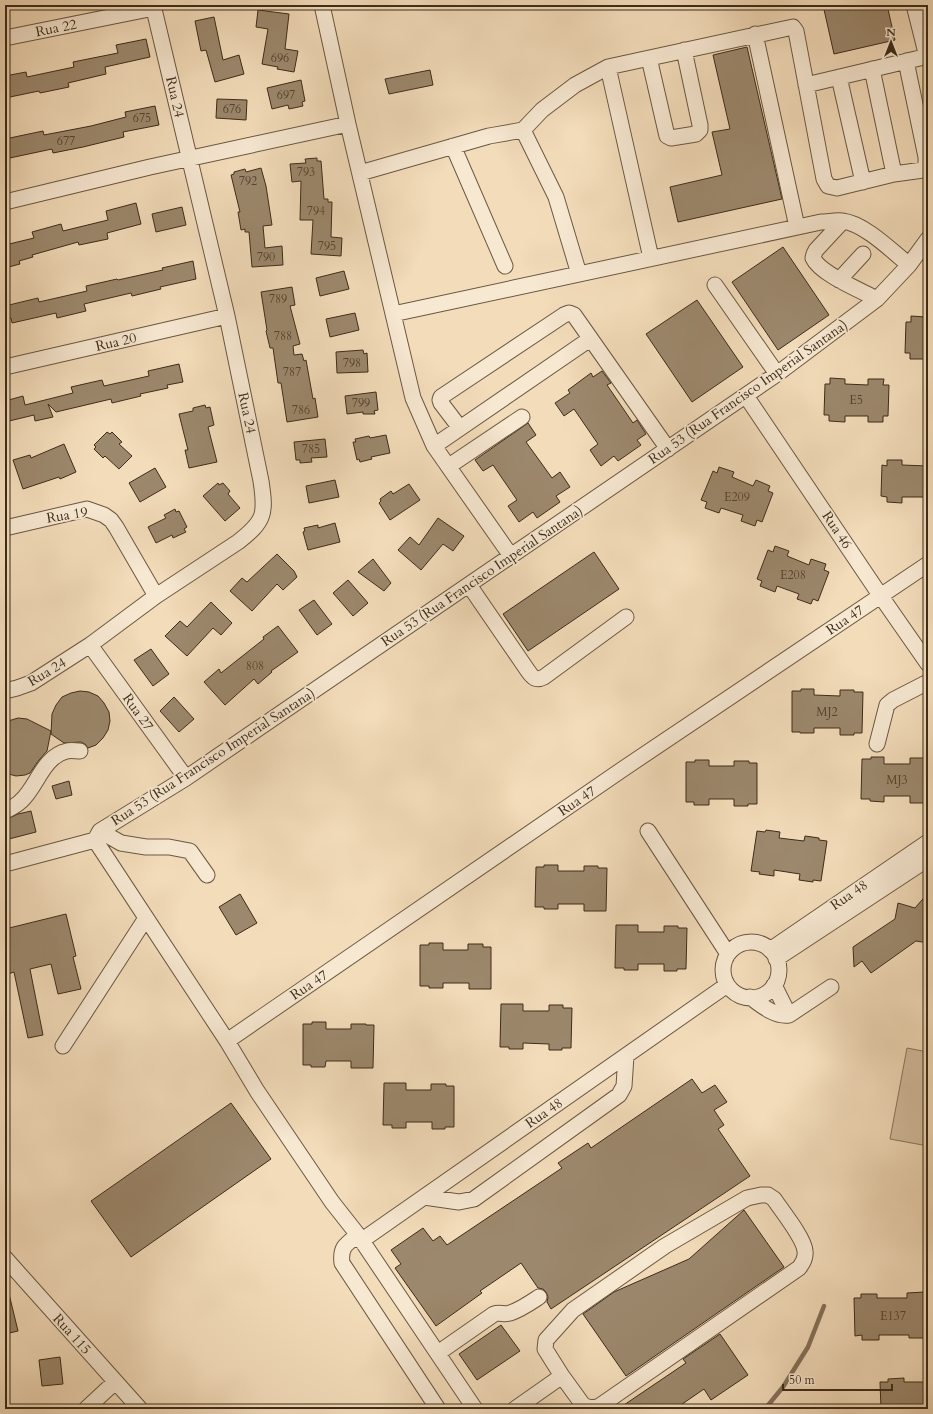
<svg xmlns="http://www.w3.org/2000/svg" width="933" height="1414" font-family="Cardo,serif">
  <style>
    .green { fill: #d4be9f; stroke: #88755c }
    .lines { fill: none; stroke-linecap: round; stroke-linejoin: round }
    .stream { stroke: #857259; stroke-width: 4.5 }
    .building { fill: #9c886d; stroke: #3d2c19 }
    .minor-casing { stroke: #6a5841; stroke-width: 17 }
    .minor { stroke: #f7e8d2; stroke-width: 15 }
    .labels { text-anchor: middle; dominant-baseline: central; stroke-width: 3.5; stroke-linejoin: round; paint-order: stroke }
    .number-label { font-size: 12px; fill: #55432e }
    .street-label { font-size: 14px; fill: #3d2c19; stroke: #f7e8d2 }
  </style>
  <rect width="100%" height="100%" fill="#f3dcba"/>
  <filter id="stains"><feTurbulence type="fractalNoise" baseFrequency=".005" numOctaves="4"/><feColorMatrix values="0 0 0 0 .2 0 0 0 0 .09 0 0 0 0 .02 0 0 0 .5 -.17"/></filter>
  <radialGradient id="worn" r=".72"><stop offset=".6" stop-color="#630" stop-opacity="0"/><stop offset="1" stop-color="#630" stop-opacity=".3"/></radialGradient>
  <path class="green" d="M907 1048 928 1052V1146L890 1139Z"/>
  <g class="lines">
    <path class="stream" d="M765 1409 783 1387 808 1347 824 1306"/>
  </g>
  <path class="building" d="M823 5H887L895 40 834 54Z
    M258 10 289 14 285 49 298 51 294 72 277 69 278 67 262 64 268 29 256 27Z
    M214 17 223 60 239 55 244 74 215 82 206 50 201 51 195 21Z
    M146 39 150 57 105 67 106 74 68 83 69 87 40 93 39 91 5 98V76L26 72 27 77 74 67 73 62 118 53 116 45Z
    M747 47 782 199 678 222 670 187 722 175 712 132 730 129 713 55Z
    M430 70 433 85 389 94 385 79Z
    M301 80 305 101 302 102 303 106 289 109 288 105 272 109 267 88Z
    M217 99 247 100 246 120 216 118Z
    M155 106 159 125 123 132 124 137 83 147 53 153 52 149 5 159V139L43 131 44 135 91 126 126 117 125 112Z
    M317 158V161H321L324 199H328V202H332L331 237 342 238 341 256 311 254 313 220H300L301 181 292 182 290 164 306 163 305 159Z
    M261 168 266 186 272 225 263 226 265 248 282 246 283 265 252 267 249 232H245V229L241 230 238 212H240L231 175 234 174V172L245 169 246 172Z
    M136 203 141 224 107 233 108 239 79 245 78 242 32 255 33 257 19 261 20 264 5 268V245L34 238 32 232 61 224 63 231 108 220 106 211Z
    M182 207 186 225 156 232 152 214Z
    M783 247 829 315 778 350 732 282Z
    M193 261 196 279 160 287 161 289 132 296 131 293 84 304 86 311 57 318 56 313 12 323 11 318 5 319V306L38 298 39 302 87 291 86 286 117 279 118 280 163 270 162 268Z
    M344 271 349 289 320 296 316 278Z
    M292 287 295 305 290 306 300 344 293 346 294 355 302 354 304 361 306 360 313 399 315 398 318 417 287 422 281 383H278L273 348H270L266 331 267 330 261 292Z
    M697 300 743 367 692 402 646 334Z
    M355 313 359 330 330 337 326 319Z
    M911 316 926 317V322H928V353H926V359H910V353H905L906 322H911Z
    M363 350 364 354 367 353 368 372 337 373 336 352Z
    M179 364 183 382 167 385 168 388 140 394 141 396 112 403 111 399 56 412 48 404 53 417 35 421 34 415 5 422V401L23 396 25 405 73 393 71 387 102 380 104 386 149 376 148 371Z
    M602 371 611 383 607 385 633 423 637 420 646 434 637 440 641 445 618 461 614 456 601 466 590 450 598 444 574 409 564 416 555 403 570 393 568 390 591 373 593 377Z
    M830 378 845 379V384L868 385V379H884L883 385H889L888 416H883V422H868V416H845V422L829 421V415H824L825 384H830Z
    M376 392 378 410 374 411 375 414H363V412L347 414 345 396Z
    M205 405 206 408 210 407 214 425 208 427 217 462 189 468 185 450H188L179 414 193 411V408Z
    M528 423 536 435 526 442 552 478 560 472 570 487 556 496 560 502 537 518 533 512 519 522 508 506 517 500 493 465 483 471 475 460Z
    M107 432 110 434 112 432 122 442 119 444 132 456 119 469 105 456 103 458 94 449 96 447 94 445Z
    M386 435 390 453 371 457 372 459 360 462 359 459 357 460 353 442H356L355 439 369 436 370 438Z
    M325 439 327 457 311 458 312 462 300 463V460H296L294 442Z
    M64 444 76 472 60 479 59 477 23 489 13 460 30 455 31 458Z
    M887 460H902V465L928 466V497H902V503L887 502V497L881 496 882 465 887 466Z
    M719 467 734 472 732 477 753 486 756 480 770 486 768 491 773 493 762 522 757 520 755 526 741 521 743 515 721 508 719 513 705 508 707 502 701 500 713 471 717 473Z
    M155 468 166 487 140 502 129 483Z
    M335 480 339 497 309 503 306 486Z
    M218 483 219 485 223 483 230 491 228 494 240 508 225 521 203 496Z
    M409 484 420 500 390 520 379 503 381 501 380 499 391 491 393 494Z
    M175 509 176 512 179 511 187 527 184 529 186 532 173 538 172 535 156 543 148 527 166 518 164 515Z
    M438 518 464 536 453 551 443 544 421 570 398 550 410 537 419 545Z
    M335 523 340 542 308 550 303 532 305 531 304 528 318 525V528Z
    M775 546 789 551 787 556 809 565 811 559 826 564 824 570 829 572 818 601 813 599 811 604 797 599 799 594 777 586 775 592 760 586 762 581 757 579 768 550 773 552Z
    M594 552 619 589 528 651 503 614Z
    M277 554 294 571 297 577 283 590 277 584 252 611 230 591 242 578 247 582Z
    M373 559 391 583 384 591 358 572Z
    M348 580 368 603 353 616 333 593Z
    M314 600 332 624 317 635 299 610Z
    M211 602 232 623 221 635 213 628 187 656 165 636 180 621 187 627Z
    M278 626 298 652 271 671 272 672 258 684 254 679 225 705 204 682 219 669 221 673 264 639 263 637Z
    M151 649 169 674 153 686 134 660Z
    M801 689H814V695L840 696V690H854V692H863L862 733H854V735H840V728H814V733H800V732H792V691H801Z
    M80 691 89 692 98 696 104 703 109 712 110 721 108 730 103 738 96 745 88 748 85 744 81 742 64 743 51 734 52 714 56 705 62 697 71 693Z
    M174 697 194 719 179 732 160 711Z
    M18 718 27 719 51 731 47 751 39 760 30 773 25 775 16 776 5 773V722Z
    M871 757H884V764H910V758H924V760H928V801H924V803H910V796H884V802L870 801V799H861L862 759H871Z
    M695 760H709V766H734V761H749V763H757V804H748V806H734V799H709V805H694V802H686V762H695Z
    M69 781 72 795 56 799 52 786Z
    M31 811 36 832 9 839 5 820 18 814Z
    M766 830 780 832 779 838 804 841 805 836 819 838V840L827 841 821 881 813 880V882L799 880 800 874 774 870V876L759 874 760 872 751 871 757 831 765 832Z
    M544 865H558V871H584V866H598V868H607L606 911H584V904H558V909H544V907H535L536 867H544Z
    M928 893V943L916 941 871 973 862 961 854 967 853 947 895 919 898 903 915 908Z
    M240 894 257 923 236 935 219 907Z
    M66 914 76 956 73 957 81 989 58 994 51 964 30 969 43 1035 28 1038 14 972 5 975V929Z
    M616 925H638V932H664V926H678V928H687L686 969H677V971H664V964H638V970H624V968H615Z
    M429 943H443V950H468V944H483V947H491V989H469V983H443V988H429V986H420V945H429Z
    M501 1004H523V1011H549V1005H563V1008H572L571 1048H562V1050H549V1044L523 1043V1049H509V1047H500Z
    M312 1022H326V1029H351V1024H366V1025H374L373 1068H351V1061H326L325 1067H311V1065H303V1024H312Z
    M692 1079 702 1093 715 1085 727 1102 714 1110 724 1125 718 1129 750 1176 551 1309 547 1302 548 1297 546 1292 543 1289 538 1288 521 1263 480 1291 482 1293 436 1326 395 1268 401 1264 391 1250 423 1228 433 1241 440 1236 447 1245 562 1168 558 1163 588 1143 591 1148Z
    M384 1083H406V1090H431V1084H446V1086H454V1127H445V1129H432V1122H406V1128H392V1125H383Z
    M231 1103 271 1159 131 1257 91 1201Z
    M744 1210 784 1267 626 1376 583 1314 614 1292 689 1259Z
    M924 1292V1297H928V1334H924V1338H909V1335H879V1340H862V1335L855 1336 854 1298H861V1294H877V1298H907V1293Z
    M5 1294H9L18 1331 5 1334Z
    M501 1325 520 1351 477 1380 459 1354Z
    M720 1334 748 1375 711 1400 704 1389 675 1409H618L686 1363 683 1359Z
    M60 1357 63 1384 42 1386 39 1360Z
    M904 1378V1382H928V1409H881L880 1382H888V1379Z"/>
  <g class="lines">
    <defs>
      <path id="minor" d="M322 5 348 124 413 398 434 446 511 556
        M755 34 797 227
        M5 38 154 8
        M649 58 667 136 671 138 696 134 700 130V125L684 50
        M608 67 651 258
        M872 69 894 174
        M839 77 863 182
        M806 85 924 57 926 55 925 49 914 5
        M523 130 556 197 579 274
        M453 146 505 266
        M360 173 489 136 523 130 542 110 575 85 608 67 793 27 796 31 824 179 828 186 837 188 894 174 923 170C927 166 926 162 926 157L906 61
        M5 202 150 167 348 124
        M843 221 816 250 814 254 813 258C820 274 862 291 877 299
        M839 280 863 254
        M715 285 777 374
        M393 314 821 222C828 222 836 220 842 221 864 223 892 251 909 265
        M5 367 227 316
        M746 396 880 595 928 664
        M460 428 441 403 440 400 441 397 564 315 569 313 574 315 668 449
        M434 446 590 339
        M449 466 522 417
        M5 528 87 509 104 515 111 520 116 527 156 596
        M469 585 528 671C533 678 536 681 544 677L626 617
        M90 645 186 778
        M5 691 17 688 31 683 90 645 156 596 238 542C265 521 266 514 261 481L227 316 153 5
        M877 744 887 705 893 700 928 682
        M5 811C11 808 16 806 21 801 37 787 43 756 67 751 71 750 76 751 80 751
        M100 831 121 843 146 847H169L190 851 207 875
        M648 831 728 954
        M95 840 227 1041 257 1091 332 1202 358 1235 475 1409
        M5 864 95 840 100 831 186 778 777 374 877 299 909 265 928 239
        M723 970a28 28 0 1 1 56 0a28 28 0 1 1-56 0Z
        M770 950 928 842
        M776 959 928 859
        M774 985 789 1015
        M750 997C761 1005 775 1017 789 1015L831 987
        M227 1041 623 769 928 564
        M63 1046 146 918
        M761 1195H768L774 1199C782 1211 804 1238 805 1251 806 1258 803 1263 799 1268L604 1403 598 1407 590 1408 583 1405 562 1376 545 1349 546 1340 573 1310 665 1246 747 1198Z
        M424 1197 459 1202 474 1199 619 1095 624 1086 626 1056
        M358 1235C346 1244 340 1247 342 1263L438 1409
        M361 1241 727 985
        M5 1258 140 1409
        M438 1353 494 1314C500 1312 504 1315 510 1313 520 1310 530 1303 539 1297
        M86 1409 115 1382
        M515 1409 562 1376"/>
    </defs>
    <use href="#minor" class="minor-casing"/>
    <use href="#minor" class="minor"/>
  </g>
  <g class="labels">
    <g class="number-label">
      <text x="280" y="58">696</text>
      <text x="286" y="95">697</text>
      <text x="232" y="109">676</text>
      <text x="142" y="118">675</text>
      <text x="66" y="141">677</text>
      <text x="306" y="172">793</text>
      <text x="248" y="181">792</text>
      <text x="316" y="211">794</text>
      <text x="327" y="246">795</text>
      <text x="266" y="257">790</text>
      <text x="278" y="299">789</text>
      <text x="283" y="336">788</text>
      <text x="352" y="363">798</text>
      <text x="292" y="372">787</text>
      <text x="856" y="400">E5</text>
      <text x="361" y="403">799</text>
      <text x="301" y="410">786</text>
      <text x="311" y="449">785</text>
      <text x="737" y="497">E209</text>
      <text x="793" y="575">E208</text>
      <text x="255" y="666">808</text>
      <text x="827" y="712">MJ2</text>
      <text x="897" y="780">MJ3</text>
      <text x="893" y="1316">E137</text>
    </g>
    <g class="street-label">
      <text transform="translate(56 28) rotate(-11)">Rua 22</text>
      <text transform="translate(175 97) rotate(77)">Rua 24</text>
      <text transform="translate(116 342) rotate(-13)">Rua 20</text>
      <text transform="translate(748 392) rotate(-35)">Rua 53 (Rua Francisco Imperial Santana)</text>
      <text transform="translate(247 413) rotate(78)">Rua 24</text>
      <text transform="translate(67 515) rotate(-9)">Rua 19</text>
      <text transform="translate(837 530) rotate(56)">Rua 46</text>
      <text transform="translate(482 576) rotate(-34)">Rua 53 (Rua Francisco Imperial Santana)</text>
      <text transform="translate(845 620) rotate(-34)">Rua 47</text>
      <text transform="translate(47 672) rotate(-31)">Rua 24</text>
      <text transform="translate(138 712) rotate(54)">Rua 27</text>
      <text transform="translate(213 757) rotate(-33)">Rua 53 (Rua Francisco Imperial Santana)</text>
      <text transform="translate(577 801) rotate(-34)">Rua 47</text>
      <text transform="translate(849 895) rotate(-35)">Rua 48</text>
      <text transform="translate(309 985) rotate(-34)">Rua 47</text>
      <text transform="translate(544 1113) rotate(-35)">Rua 48</text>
      <text transform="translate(72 1334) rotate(48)">Rua 115</text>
    </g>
  </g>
  <rect width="933" height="1414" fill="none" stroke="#f3dcba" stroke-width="20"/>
  <rect x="6" y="6" width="921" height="1402" fill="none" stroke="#3d2c19" stroke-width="2"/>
  <rect x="10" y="10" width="913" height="1394" fill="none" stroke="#3d2c19"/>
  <g transform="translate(891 42)" stroke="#f7e8d2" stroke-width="3" paint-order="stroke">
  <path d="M0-3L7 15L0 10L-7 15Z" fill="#3d2c19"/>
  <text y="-6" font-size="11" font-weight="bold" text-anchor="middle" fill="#3d2c19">N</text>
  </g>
  <path d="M783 1384v6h109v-6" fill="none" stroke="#3d2c19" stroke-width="2"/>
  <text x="789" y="1384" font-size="12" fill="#3d2c19" stroke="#f7e8d2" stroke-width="3" paint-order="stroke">50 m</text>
  <rect width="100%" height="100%" filter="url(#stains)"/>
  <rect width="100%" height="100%" fill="url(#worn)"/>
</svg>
